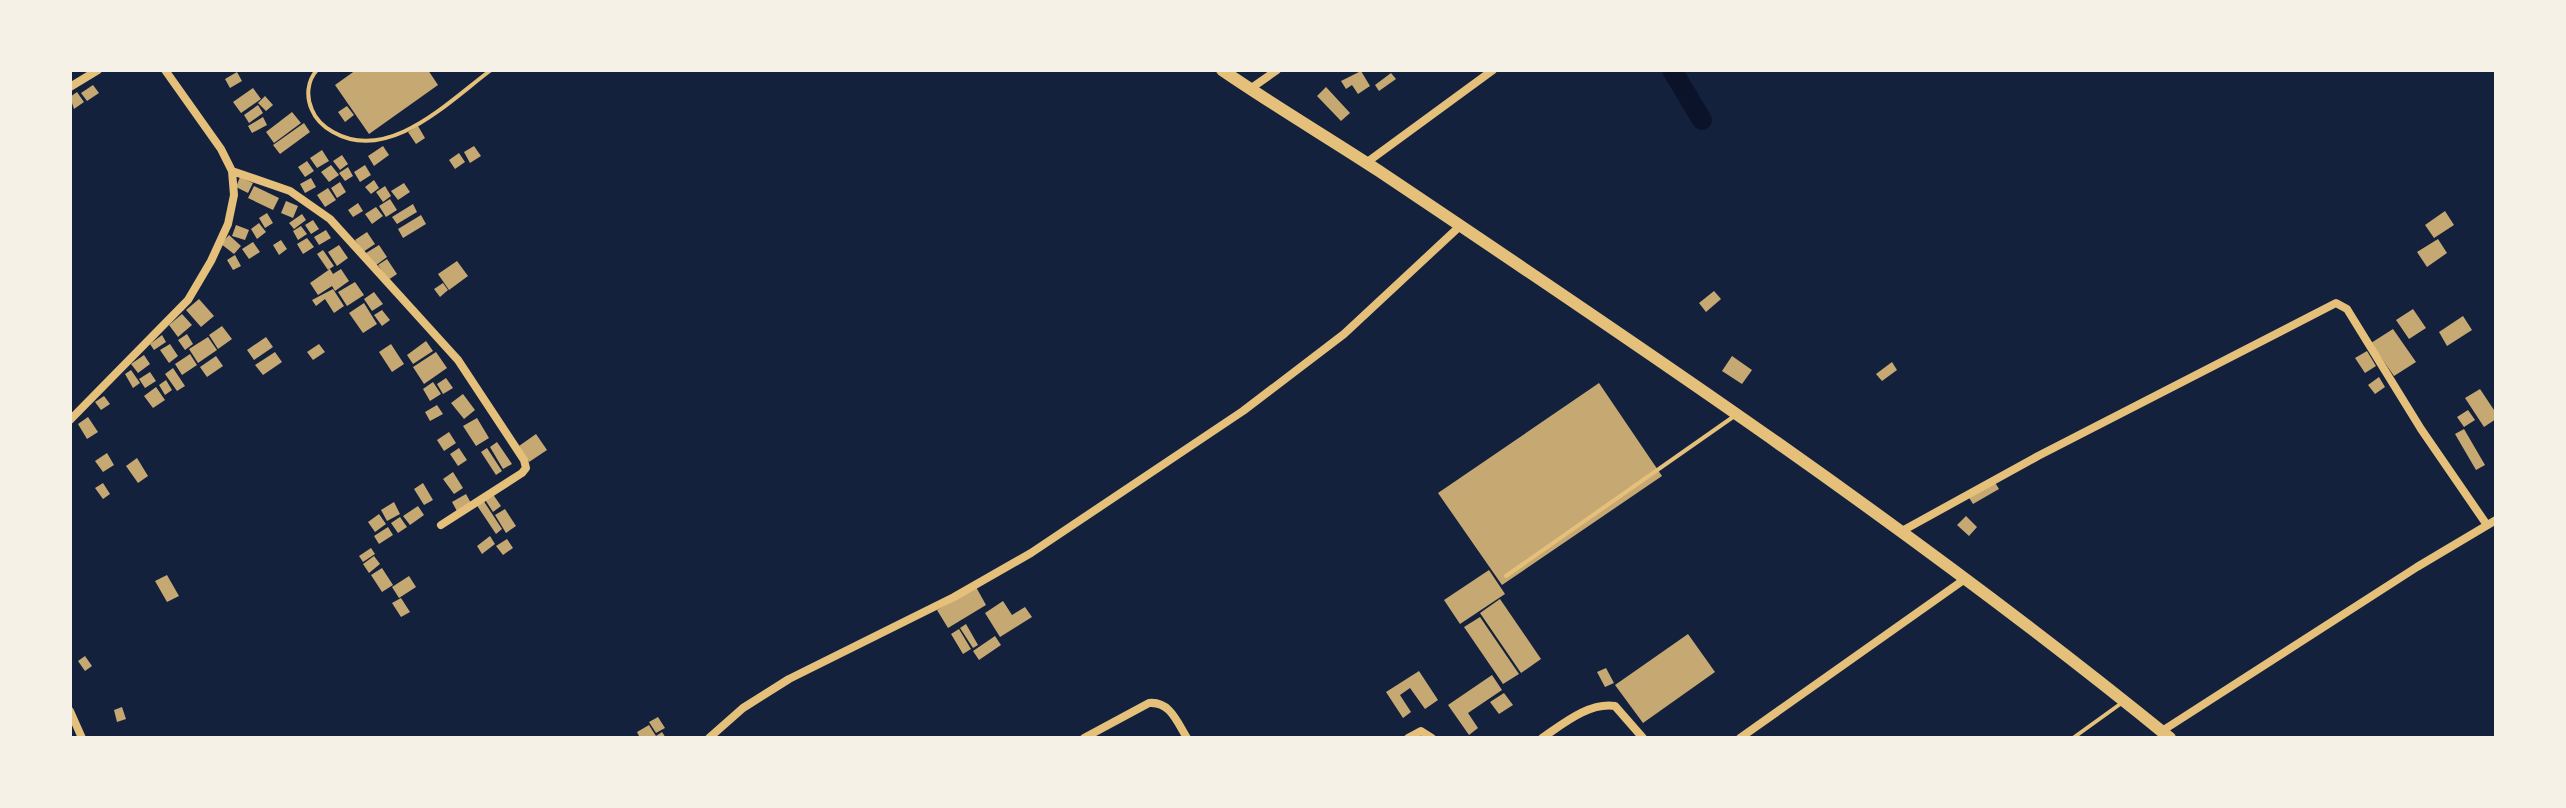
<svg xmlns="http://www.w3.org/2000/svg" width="2566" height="808" font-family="'DejaVu Sans',sans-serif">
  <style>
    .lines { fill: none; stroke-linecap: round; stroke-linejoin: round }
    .canal { stroke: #0b132b; stroke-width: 20 }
    .building { fill: #c6a872 }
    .service { stroke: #e5c07b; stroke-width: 4 }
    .minor { stroke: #e5c07b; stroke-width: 8 }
    .primary { stroke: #e5c07b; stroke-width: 12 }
  </style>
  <rect width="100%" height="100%" fill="#14213d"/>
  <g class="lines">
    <path class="canal" d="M1672 70 1702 120"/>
  </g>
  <path class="building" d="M356 70H428L438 85 369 134 335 85Z
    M1361 71 1370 86 1358 94 1352 85 1346 89 1341 81Z
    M237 72 242 81 230 88 225 79Z
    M1391 73 1396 79 1379 91 1375 85Z
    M93 85 99 93 87 101 81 93Z
    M1326 87 1350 113 1341 121 1317 96Z
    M253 88 261 99 241 113 233 102Z
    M77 92 84 102 74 109 70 97Z
    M265 96 273 105 266 111 258 103Z
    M258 105 263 113 249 123 244 115Z
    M347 106 354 115 345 122 338 112Z
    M292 112 301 123 274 143 266 132Z
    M263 117 267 125 252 133 248 126Z
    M304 123 310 132 280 154 273 145Z
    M418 126 425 138 416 144 408 132Z
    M383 146 389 155 374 166 368 156Z
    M474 146 481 156 470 163 464 152Z
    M322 150 329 161 317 168 310 158Z
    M459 153 465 162 455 169 449 160Z
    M342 155 348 164 340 170 333 161Z
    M307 161 314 171 305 177 298 167Z
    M331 165 339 175 329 182 321 172Z
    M365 165 371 175 360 182 354 172Z
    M348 167 353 176 345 181 339 173Z
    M240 177 253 183 248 193 236 187Z
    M311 178 316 187 305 193 300 184Z
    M374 180 379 188 371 194 365 187Z
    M340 182 346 192 337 198 331 188Z
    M404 183 410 192 398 200 391 191Z
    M254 186 279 198 273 210 248 198Z
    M385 186 391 196 383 202 376 192Z
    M328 188 336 200 325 207 317 195Z
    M390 199 397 210 386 217 379 206Z
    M286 201 298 206 293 218 281 213Z
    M358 203 363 211 353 217 348 210Z
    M413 204 417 212 397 224 392 217Z
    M376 207 383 216 372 224 365 214Z
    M2445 211 2454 225 2434 238 2425 225Z
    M267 213 273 223 265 228 259 218Z
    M302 214 306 220 294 229 289 223Z
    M421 215 426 224 403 238 398 229Z
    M313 220 319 229 311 234 305 225Z
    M259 223 266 232 257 239 251 229Z
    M236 225 249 230 245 240 232 236Z
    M301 226 307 234 298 240 293 231Z
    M326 230 331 238 319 245 314 237Z
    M367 232 375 244 363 252 355 240Z
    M229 235 241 246 234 254 221 244Z
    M307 238 314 247 303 254 297 244Z
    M2438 239 2447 253 2427 267 2417 252Z
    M281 240 287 249 279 255 273 245Z
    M253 242 260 252 249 259 242 249Z
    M339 245 348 258 337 266 328 252Z
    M379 245 387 257 375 266 366 253Z
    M323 250 334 266 328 270 317 254Z
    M235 255 241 266 233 270 227 260Z
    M387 259 397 274 388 280 378 265Z
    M457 261 468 276 449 290 438 274Z
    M330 269 333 274 341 269 349 281 335 291 332 286 318 295 310 283Z
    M355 282 364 295 347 306 338 292Z
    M443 283 448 290 440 297 434 289Z
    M333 289 344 306 334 313 325 299 316 306 312 300Z
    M1714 291 1721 299 1706 312 1699 303Z
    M374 292 383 304 372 311 364 299Z
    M199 299 214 316 201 327 186 310Z
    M364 303 377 324 363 333 349 313Z
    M2413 309 2426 328 2409 339 2396 320Z
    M382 310 390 320 382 326 374 315Z
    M182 314 192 325 178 337 169 325Z
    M2463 316 2472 330 2447 346 2439 332Z
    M222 326 232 339 218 349 209 335Z
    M2393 329 2416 362 2394 376 2371 343Z
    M187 334 193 344 185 350 178 340Z
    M162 335 166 342 154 350 150 344Z
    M208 337 217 350 198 363 189 349Z
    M266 337 273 347 254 360 247 350Z
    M426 341 433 351 413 364 407 355Z
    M170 344 178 356 169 363 160 350Z
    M319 344 325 352 313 360 307 352Z
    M391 344 404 364 392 372 379 352Z
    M2367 351 2376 366 2365 373 2355 358Z
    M275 352 282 362 263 375 255 365Z
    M436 352 447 368 424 384 413 367Z
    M190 354 197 365 182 375 175 364Z
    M144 355 150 364 138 373 131 364Z
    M216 356 223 366 207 377 200 367Z
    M1732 356 1752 370 1742 384 1722 371Z
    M1892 362 1897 370 1882 381 1876 374Z
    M173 368 185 386 177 391 165 374Z
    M131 370 140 383 133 388 125 374Z
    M150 372 156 381 145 388 139 379Z
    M2379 377 2385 387 2375 394 2368 385Z
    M446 378 453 388 443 394 437 384Z
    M166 380 172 390 165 395 159 385Z
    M433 382 441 394 430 401 423 389Z
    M1599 383 1662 476 1502 585 1438 493Z
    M156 387 165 400 153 408 144 396Z
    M2480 389 2496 413V419L2484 427 2465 398Z
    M463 394 475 410 464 419 451 403Z
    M104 396 110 404 101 410 95 402Z
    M437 405 443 414 430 421 425 412Z
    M2468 410 2475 420 2464 427 2457 417Z
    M88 417 98 432 87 439 78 424Z
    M477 418 489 438 476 446 463 426Z
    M2464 429 2485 465 2476 470 2455 434Z
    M449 432 456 443 444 451 437 440Z
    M536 434 547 450 529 462 519 446Z
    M497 442 512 464 503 469 490 447Z
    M459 448 467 460 458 466 450 454Z
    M487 448 502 471 496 475 481 452Z
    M107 453 114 465 103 472 95 461Z
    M137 458 148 476 138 483 126 466Z
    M453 472 463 488 454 494 443 479Z
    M1994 481 1999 489 1973 504 1968 496Z
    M103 483 110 494 103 499 95 488Z
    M423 483 433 500 424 505 414 489Z
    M492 493 501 506 493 512 484 498Z
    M466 494 472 505 458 513 452 502Z
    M483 500 502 529 496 534 476 504Z
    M394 502 400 514 387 521 381 510Z
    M418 506 424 515 410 525 403 516Z
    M505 509 516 526 506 533 495 515Z
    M379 514 386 524 375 532 368 522Z
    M1966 516 1977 527 1969 536 1957 525Z
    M400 517 407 527 398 533 391 523Z
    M388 527 393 535 379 544 374 536Z
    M490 536 495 544 482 554 477 546Z
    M507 539 513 548 503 555 496 546Z
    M371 548 375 554 363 562 359 556Z
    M374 556 380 564 369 573 363 564Z
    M382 568 393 585 382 592 371 575Z
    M1489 570 1505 594 1460 624 1444 600Z
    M167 575 179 596 167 602 155 581Z
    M409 576 416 587 399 598 392 587Z
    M976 587 986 605 948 628 937 610Z
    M401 598 410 612 401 617 392 603Z
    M1500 599 1541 659 1521 673 1480 613Z
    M1003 601 1012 615 1025 607 1032 617 1000 637 985 613Z
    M1480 617 1519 674 1503 684 1464 627Z
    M966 624 978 645 973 648 960 628Z
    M959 629 971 649 963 654 951 634Z
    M1688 634 1715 672 1643 723 1615 685Z
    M995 636 1001 645 979 660 973 651Z
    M85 656 92 666 85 671 78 661Z
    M1606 668 1614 683 1605 687 1597 672Z
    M1419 671 1438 700 1425 709 1410 688 1400 695 1411 712 1403 718 1386 692Z
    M1492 675 1502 690 1468 713 1478 728 1469 735 1448 705Z
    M1504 693 1513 705 1499 714 1490 702Z
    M122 707 126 719 117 722 114 710Z
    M658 717 665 728 656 733 649 722Z
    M649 725 656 736 662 732 666 738H640L637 732Z"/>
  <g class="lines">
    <path class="service" d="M317 70C307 81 306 97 312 110 316 120 324 127 333 132 389 164 449 101 491 70
      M1506 576 1733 417
      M2073 738 2123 702"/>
    <path class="minor" d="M70 87 98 70
      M1250 89 1277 70
      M1366 163 1493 70
      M232 171 290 191 330 219 458 360 524 460 526 468 522 473 441 525
      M70 420 188 300 211 261 228 224 234 195 232 171 221 149 165 70
      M1902 531 2038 456 2336 303 2347 309 2421 429 2487 525
      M70 711 82 738
      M2162 731 2417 567 2496 520
      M709 738 743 708 789 679 954 597 1031 553 1243 411 1344 334 1460 226
      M1084 738 1149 703C1170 701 1177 722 1187 738
      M1408 738 1421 731 1432 738
      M1542 738C1563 724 1589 702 1615 706L1643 738
      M1740 738 1965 579"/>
    <path class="primary" d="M1222 70C1273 105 1327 137 1379 171 1649 352 1918 533 2170 738"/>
  </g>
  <rect width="2566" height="808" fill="none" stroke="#f6f1e7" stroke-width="144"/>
</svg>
